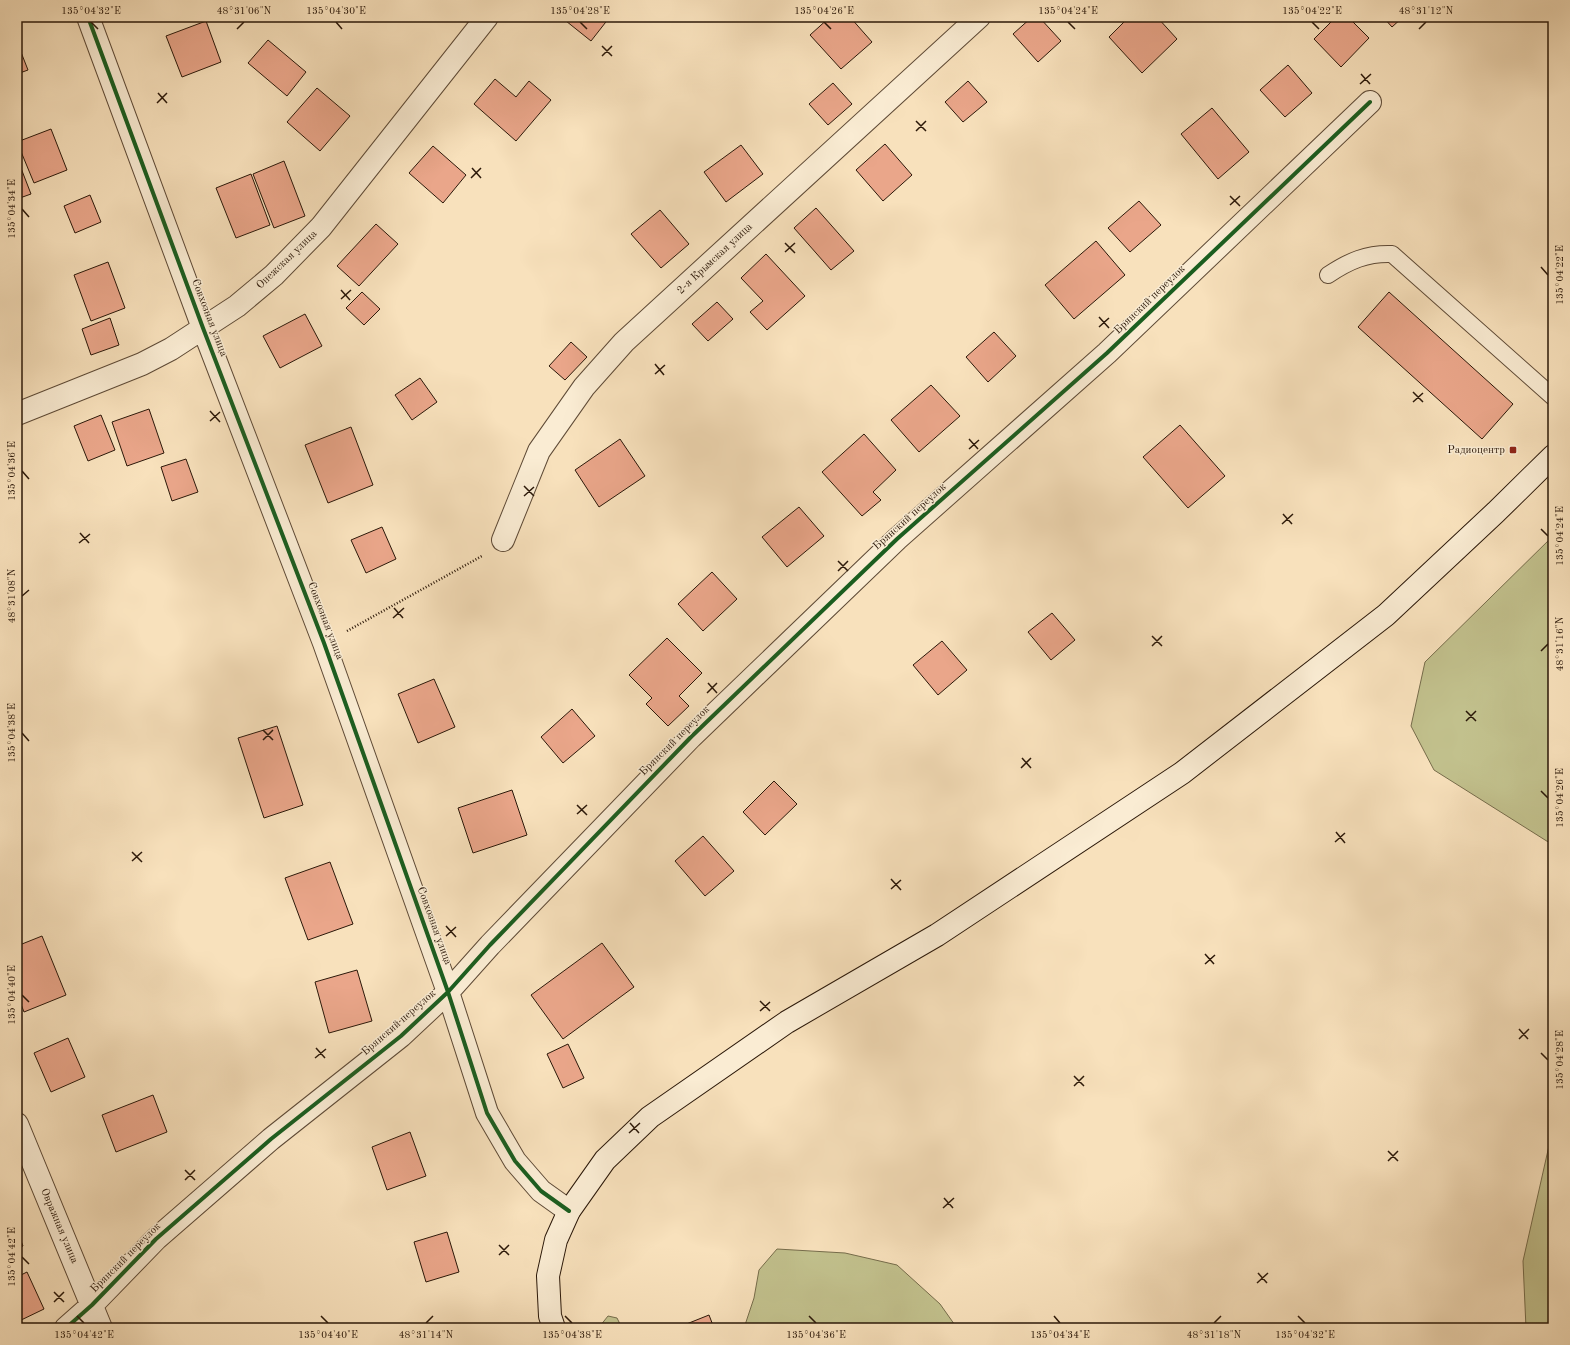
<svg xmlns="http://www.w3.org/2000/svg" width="1570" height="1345" font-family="'Old Standard TT',serif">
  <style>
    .green { fill: #c2c18d; stroke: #766c4b }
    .building { fill: #eaa68a; stroke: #2b1809 }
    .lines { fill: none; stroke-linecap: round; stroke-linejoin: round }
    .service-casing { stroke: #5e4a36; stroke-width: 18 }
    .minor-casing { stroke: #5e4a36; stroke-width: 24 }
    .secondary-casing { stroke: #2b1809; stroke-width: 24 }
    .path { stroke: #2b1809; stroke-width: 2.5; stroke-dasharray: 1 2; stroke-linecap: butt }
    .service { stroke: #faecd3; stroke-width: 16 }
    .minor { stroke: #faecd3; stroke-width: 22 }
    .secondary { stroke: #faecd3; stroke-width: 22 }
    .cycleway-casing { stroke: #faecd3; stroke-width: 6 }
    .cycleway { stroke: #1b5e20; stroke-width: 4 }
    .ticks { fill: none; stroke: #2b1809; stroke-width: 1.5 }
    .poi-dot { fill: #8f2418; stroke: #faecd3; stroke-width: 1.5 }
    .labels { text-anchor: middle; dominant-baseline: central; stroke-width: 3; stroke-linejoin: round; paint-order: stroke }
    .street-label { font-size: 11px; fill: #2b1809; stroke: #faecd3 }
    .poi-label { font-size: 11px; fill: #2b1809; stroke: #faecd3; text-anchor: end }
    .neatline { fill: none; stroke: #2b1809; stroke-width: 1.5 }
    .ticks-label { font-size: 10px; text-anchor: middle; fill: #2b1809 }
  </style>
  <rect width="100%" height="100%" fill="#f8e1bc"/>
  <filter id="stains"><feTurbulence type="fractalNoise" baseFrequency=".005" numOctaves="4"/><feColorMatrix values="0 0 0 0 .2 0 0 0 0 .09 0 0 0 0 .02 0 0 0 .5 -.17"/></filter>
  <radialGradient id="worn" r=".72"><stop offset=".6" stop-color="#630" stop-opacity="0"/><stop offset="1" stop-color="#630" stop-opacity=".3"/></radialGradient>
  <path class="green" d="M1553 536V845L1434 770 1411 726 1425 662Z
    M1553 1128V1328H1526L1523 1261Z
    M777 1249 845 1253 897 1265 940 1304 957 1328H744L754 1298 759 1270Z
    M608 1316 617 1318 622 1328H601L600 1326Z"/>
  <path class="building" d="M561 17H609V18L591 41Z
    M830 17H850L872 42 841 69 810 35Z
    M1032 17H1039L1061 41 1038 62 1013 34Z
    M1129 17H1157L1177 39 1142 73 1109 37Z
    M1336 17H1348L1369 38 1341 67 1314 39Z
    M1383 17H1403L1392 27Z
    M206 21 221 62 182 77 166 36Z
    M268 40 306 72 287 96 248 63Z
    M17 42 28 70 17 74Z
    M1288 65 1312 93 1285 117 1260 90Z
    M495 79 516 97 529 81 551 100 516 141 474 104Z
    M968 81 987 102 963 122 945 102Z
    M833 83 852 104 828 125 809 104Z
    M317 88 350 116 320 151 287 122Z
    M1212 108 1249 152 1218 179 1181 134Z
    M51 129 67 170 34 183 17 142Z
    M885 144 912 175 883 201 856 170Z
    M741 145 763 174 726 202 704 172Z
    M433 146 466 175 443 203 409 173Z
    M284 161 305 216 274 228 253 174Z
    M19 163 31 194 17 199V164Z
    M251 174 270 225 236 238 216 188Z
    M90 195 101 222 75 233 64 206Z
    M1139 201 1161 225 1130 252 1108 228Z
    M816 208 854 251 831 270 794 228Z
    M660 210 689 244 661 268 631 234Z
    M376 224 398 244 359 286 337 266Z
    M1096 241 1125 275 1074 319 1045 285Z
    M766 254 805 296 767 330 750 312 763 301 741 278Z
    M108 262 125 308 91 321 74 275Z
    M362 292 380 309 364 325 346 308Z
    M1389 292 1513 404 1482 439 1358 327Z
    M717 302 733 319 708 341 692 324Z
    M305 314 322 346 280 368 263 336Z
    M110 318 119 345 91 355 82 329Z
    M994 332 1016 356 988 382 966 357Z
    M571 342 587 357 565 380 549 366Z
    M420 378 437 402 412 420 395 395Z
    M931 385 960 416 919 452 891 420Z
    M149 409 164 453 127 466 112 422Z
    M101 415 115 450 88 461 74 426Z
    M1180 425 1225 476 1188 508 1143 457Z
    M351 427 373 485 328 503 305 445Z
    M864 434 896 470 873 492 881 500 862 516 822 472Z
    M620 439 645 476 599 507 575 470Z
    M186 459 198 492 172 501 161 467Z
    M799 507 824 536 787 567 762 537Z
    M382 527 396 559 366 573 351 540Z
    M712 572 737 599 703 631 678 604Z
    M1052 613 1075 640 1051 660 1028 632Z
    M667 638 702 673 679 696 689 706 668 726 646 704 652 698 629 675Z
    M942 641 967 670 938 695 913 665Z
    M434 679 455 727 418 743 398 694Z
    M572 709 595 736 563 763 541 737Z
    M277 726 303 805 264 818 238 738Z
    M774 781 797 804 765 835 743 812Z
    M512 790 527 835 473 853 458 808Z
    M703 836 734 871 705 896 675 861Z
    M330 862 353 924 308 940 285 878Z
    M42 936 66 995 24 1012 17 994V946Z
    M602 943 634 987 563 1039 531 995Z
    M357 970 372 1021 329 1033 315 982Z
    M68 1038 85 1077 51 1092 34 1053Z
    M568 1044 584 1078 563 1088 547 1054Z
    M153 1095 167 1132 116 1152 102 1115Z
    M410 1132 426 1176 387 1190 372 1147Z
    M17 1231 23 1246 17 1249Z
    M447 1232 459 1272 426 1282 414 1242Z
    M27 1272 44 1309 17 1322V1277Z
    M709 1315 714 1328H679V1327Z"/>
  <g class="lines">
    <defs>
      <path id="service" d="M1328 275C1349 261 1367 253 1392 254L1553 397"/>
      <path id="minor" d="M88 17 203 328 324 643 448 992 487 1113 515 1161 541 1191 569 1211
        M17 414 142 364 171 349 237 306 274 275 321 227 487 17
        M503 540 539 451 584 387 624 342 979 17
        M17 1124 101 1328
        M66 1328 92 1305 156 1239 271 1139 401 1036 448 992 490 945 691 737 897 539 1107 353 1370 102"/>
      <path id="secondary" d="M554 1328 550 1316 548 1276 556 1240 569 1211 605 1160 650 1117 787 1022 937 935 1182 773 1386 615 1496 512 1553 456"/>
    </defs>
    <use href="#service" class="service-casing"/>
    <use href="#minor" class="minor-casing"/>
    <use href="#secondary" class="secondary-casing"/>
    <path class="path" d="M347 631 482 556"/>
    <use href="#service" class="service"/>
    <use href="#minor" class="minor"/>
    <use href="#secondary" class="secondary"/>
    <defs>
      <path id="cycleway" d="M88 17 203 328 324 643 448 992 487 1113 515 1161 541 1191 569 1211
        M66 1328 92 1305 156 1239 271 1139 401 1036 448 992 490 945 691 737 897 539 1107 353 1370 102"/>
    </defs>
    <use href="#cycleway" class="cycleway-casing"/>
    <use href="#cycleway" class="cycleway"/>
  </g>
  <path class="ticks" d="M91 22 98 29M336 22 342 29M580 22 587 29M824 22 831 29M1068 22 1075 29M1312 22 1319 29M237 29 244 22M1419 29 1426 22M602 46 612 56M602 56 612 46M1361 74 1370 84M1360 84 1371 74M158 93 167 103M157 103 167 93M916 121 926 131M916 131 926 121M472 168 481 178M471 178 481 168M1230 196 1240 206M1230 205 1240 196M22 209 29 217M785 243 795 253M785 252 795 243M1541 267 1548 275M341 290 350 300M341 299 351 290M1099 317 1109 328M1099 327 1109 318M655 364 664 375M655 374 665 365M1413 392 1423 402M1413 402 1423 393M210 411 220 422M210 421 220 412M969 439 978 449M969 449 979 440M22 471 29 479M524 486 534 496M524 496 534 487M1283 514 1292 524M1282 524 1293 514M1541 529 1548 536M80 533 89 543M79 543 90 534M838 561 848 571M838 571 848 561M22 596 29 590M394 608 403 618M393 618 404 608M1152 636 1162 646M1152 646 1162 636M1541 651 1548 644M708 683 717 693M707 693 717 683M1466 711 1476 721M1466 721 1476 711M263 730 273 740M22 733 29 741M263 740 273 730M1022 758 1031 768M1021 768 1031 758M1541 791 1548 798M577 805 587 815M577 814 587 805M1336 832 1345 843M1335 842 1345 833M132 852 142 862M132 861 142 852M891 879 901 890M891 889 901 880M446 926 456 937M446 936 456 927M1205 954 1214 964M1205 964 1215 955M22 995 29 1002M760 1001 770 1011M760 1011 770 1002M1519 1029 1528 1039M1519 1039 1529 1029M316 1048 325 1058M1541 1053 1548 1060M315 1058 326 1049M1074 1076 1084 1086M1074 1086 1084 1076M630 1123 639 1133M629 1133 640 1123M1388 1151 1398 1161M1388 1161 1398 1151M185 1170 195 1180M185 1180 195 1170M944 1198 953 1208M943 1208 954 1198M499 1245 509 1255M499 1255 509 1245M22 1257 29 1264M1258 1273 1267 1283M1257 1283 1268 1273M54 1292 64 1302M54 1302 64 1292M77 1316 84 1323M321 1316 328 1323M565 1316 572 1323M809 1316 816 1323M1054 1316 1060 1323M1298 1316 1305 1323M426 1323 433 1316M1214 1323 1221 1316"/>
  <rect class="poi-dot" x="1509" y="446" width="8" height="8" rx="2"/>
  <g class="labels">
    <g class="street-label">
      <text transform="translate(715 259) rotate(-43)">2-я Крымская улица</text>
      <text transform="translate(287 260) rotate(-44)">Онежская улица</text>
      <text transform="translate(1150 300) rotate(-44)">Брянский переулок</text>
      <text transform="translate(209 318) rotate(69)">Совхозная улица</text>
      <text transform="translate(910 517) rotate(-42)">Брянский переулок</text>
      <text transform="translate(325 621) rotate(69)">Совхозная улица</text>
      <text transform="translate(675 741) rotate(-45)">Брянский переулок</text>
      <text transform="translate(434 926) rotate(70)">Совхозная улица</text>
      <text transform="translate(399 1023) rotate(-41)">Брянский переулок</text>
      <text transform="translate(59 1226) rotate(67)">Овражная улица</text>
      <text transform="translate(126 1258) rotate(-45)">Брянский переулок</text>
    </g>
    <g class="poi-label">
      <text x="1505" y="450">Радиоцентр</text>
    </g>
  </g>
  <rect width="1570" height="1345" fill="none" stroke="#f8e1bc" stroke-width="44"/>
  <rect x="22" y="22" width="1526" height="1301" class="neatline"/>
  <g class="ticks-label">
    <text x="91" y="14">135°04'32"E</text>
    <text x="244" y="14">48°31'06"N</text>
    <text x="336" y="14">135°04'30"E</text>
    <text x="580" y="14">135°04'28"E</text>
    <text x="824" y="14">135°04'26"E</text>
    <text x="1068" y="14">135°04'24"E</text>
    <text x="1312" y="14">135°04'22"E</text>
    <text x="1426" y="14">48°31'12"N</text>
    <text transform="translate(11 209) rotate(-90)" y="4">135°04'34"E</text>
    <text transform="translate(1559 275) rotate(-90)" y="4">135°04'22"E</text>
    <text transform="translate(11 471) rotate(-90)" y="4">135°04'36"E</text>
    <text transform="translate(1559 536) rotate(-90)" y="4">135°04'24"E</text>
    <text transform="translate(11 596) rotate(-90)" y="4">48°31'08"N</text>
    <text transform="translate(1559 644) rotate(-90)" y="4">48°31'16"N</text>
    <text transform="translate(11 733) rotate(-90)" y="4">135°04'38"E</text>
    <text transform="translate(1559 798) rotate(-90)" y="4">135°04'26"E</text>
    <text transform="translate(11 995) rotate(-90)" y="4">135°04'40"E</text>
    <text transform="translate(1559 1060) rotate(-90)" y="4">135°04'28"E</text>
    <text transform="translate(11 1257) rotate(-90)" y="4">135°04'42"E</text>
    <text x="84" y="1338">135°04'42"E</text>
    <text x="328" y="1338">135°04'40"E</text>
    <text x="426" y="1338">48°31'14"N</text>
    <text x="572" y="1338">135°04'38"E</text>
    <text x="816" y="1338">135°04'36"E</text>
    <text x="1060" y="1338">135°04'34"E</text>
    <text x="1214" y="1338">48°31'18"N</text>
    <text x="1305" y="1338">135°04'32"E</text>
  </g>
  <rect width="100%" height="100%" filter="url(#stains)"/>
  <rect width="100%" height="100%" fill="url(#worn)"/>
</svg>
